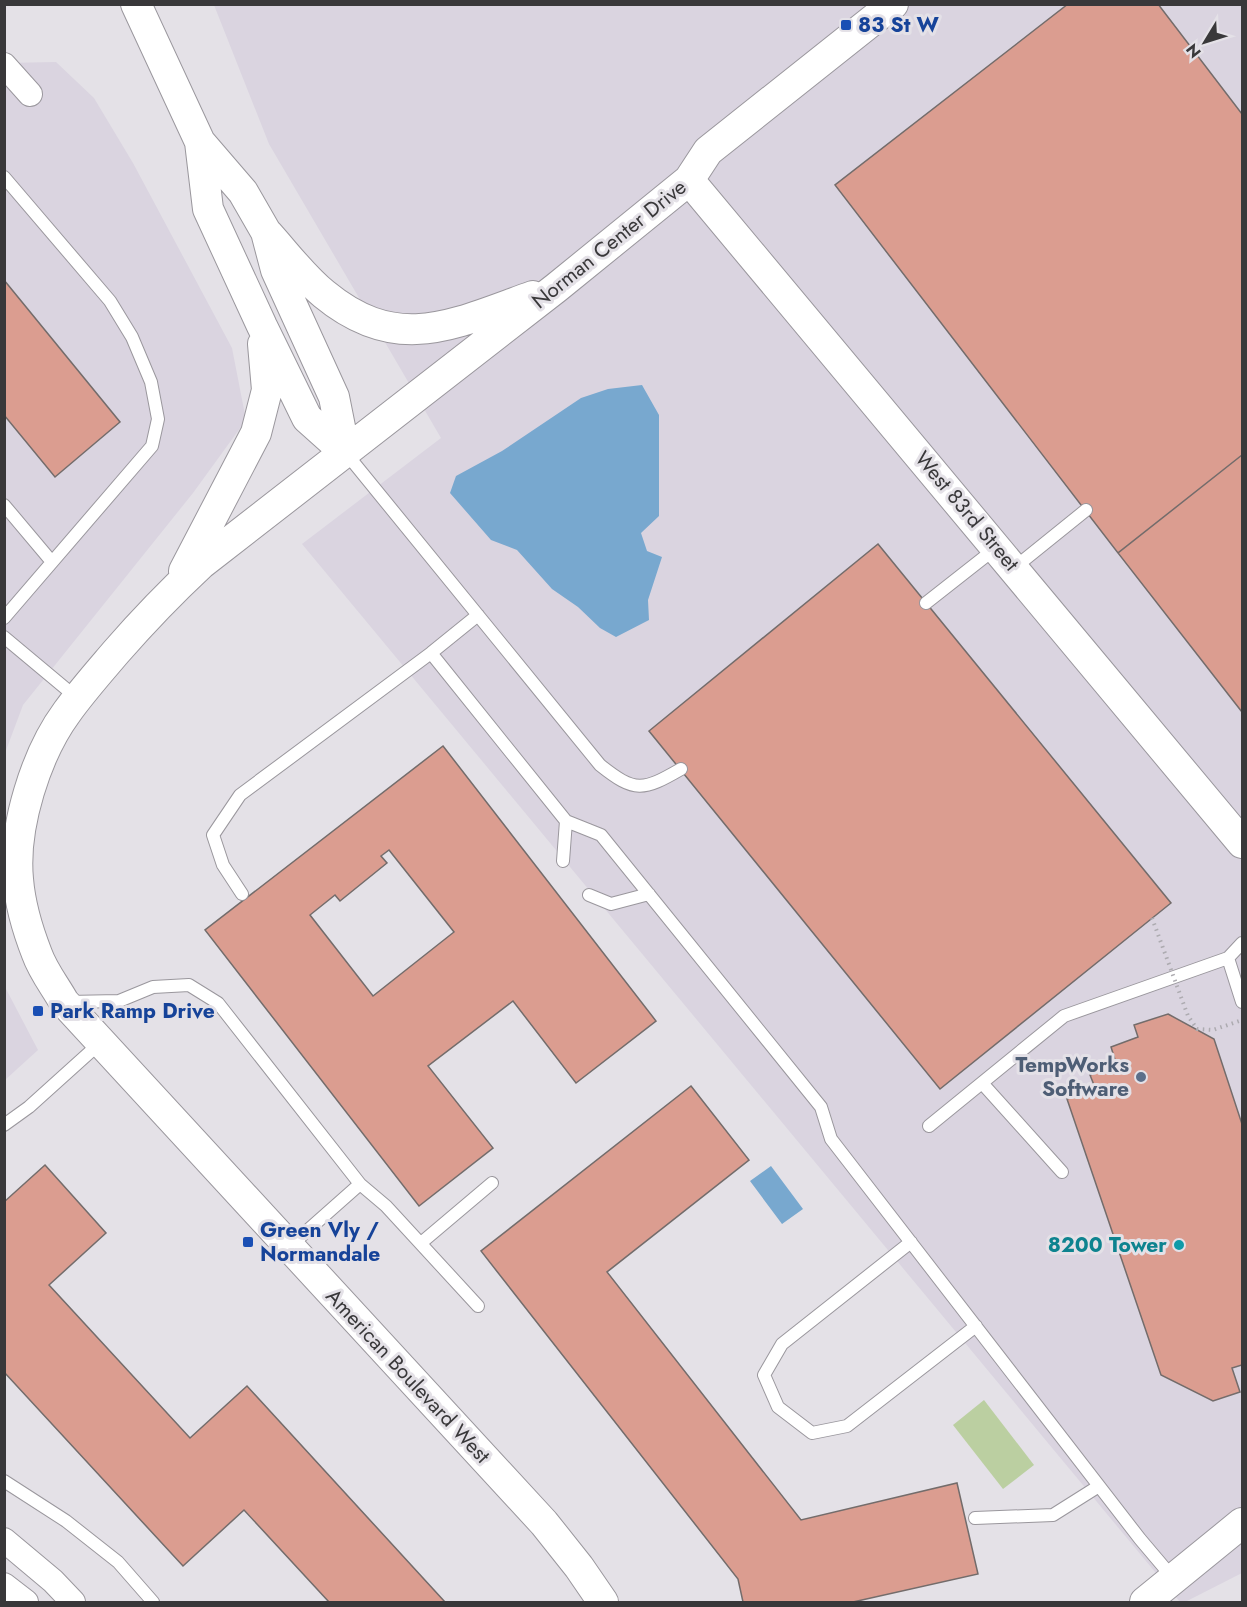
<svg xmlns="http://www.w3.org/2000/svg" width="1247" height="1607" font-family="Jost,sans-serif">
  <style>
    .built { fill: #dad4e0 }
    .green { fill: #bbcfa1 }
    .water { fill: #78a8cf }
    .building { fill: #db9d90; stroke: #736c6b; stroke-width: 1.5; fill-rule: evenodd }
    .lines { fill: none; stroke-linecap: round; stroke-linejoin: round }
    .service-casing { stroke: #9a979d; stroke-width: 14 }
    .minor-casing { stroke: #9a979d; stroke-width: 26 }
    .tertiary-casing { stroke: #9a979d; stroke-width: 32 }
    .service { stroke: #fff; stroke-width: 12 }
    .minor { stroke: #fff; stroke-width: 24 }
    .tertiary { stroke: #fff; stroke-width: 30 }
    .path-bridge { stroke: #adabb0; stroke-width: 4; stroke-dasharray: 1.5 4.5; stroke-linecap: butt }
    .transit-dot { fill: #1a4fb4; stroke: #e4e1e7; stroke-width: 2 }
    .service-dot { fill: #5c6f8a; stroke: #e4e1e7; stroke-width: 2 }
    .culture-dot { fill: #0f9aa8; stroke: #e4e1e7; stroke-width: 2 }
    .labels { text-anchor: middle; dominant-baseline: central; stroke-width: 6; stroke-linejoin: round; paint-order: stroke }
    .transit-label { font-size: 21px; font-weight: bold; fill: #164399; stroke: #e4e1e7; text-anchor: start }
    .street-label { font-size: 21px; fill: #39383a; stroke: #e4e1e7 }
    .service-label { font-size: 21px; font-weight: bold; fill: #4e5e75; stroke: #e4e1e7; text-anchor: end }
    .culture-label { font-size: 21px; font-weight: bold; fill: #0d838f; stroke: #e4e1e7; text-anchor: end }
  </style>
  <rect width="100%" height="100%" fill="#e4e1e7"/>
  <path class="built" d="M214 5H1242V1573L1185 1602H1180L302 544 441 438 269 144Z
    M56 62 94 98 133 163 232 348 246 420 193 493 23 705 5 753V63Z
    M5 987 38 1050 5 1080H4Z"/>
  <path class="green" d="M984 1400 1034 1465 1003 1489 953 1425Z"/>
  <path class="water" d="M642 385 659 415V516L641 533 647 551 662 557 648 600 649 620 616 637 600 628 578 607 552 589 517 550 491 540 450 493 456 476 502 451 581 398 608 389Z
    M771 1166 803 1209 782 1224 750 1181Z"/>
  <path class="building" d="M1068 4H1158L1242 114V455L1118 553 835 185Z
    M4 280 120 422 55 477 4 415Z
    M1242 455V712L1118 553Z
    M878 544 1171 903 940 1089 649 731Z
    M443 746 656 1021 576 1083 513 1001 428 1066 493 1148 419 1206 205 930ZM389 850 454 932 373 996 310 915 335 895 340 901 387 863 381 856Z
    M1168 1014 1214 1039 1242 1124V1365L1232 1368 1240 1392 1213 1401 1161 1375 1067 1099 1096 1090 1090 1075 1117 1066 1111 1047 1138 1037 1134 1025Z
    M691 1086 749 1160 607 1272 801 1520 957 1483 978 1574 853 1602H743L738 1579 481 1251Z
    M45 1165 106 1233 49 1285 190 1438 247 1386 445 1602H329L244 1510 183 1566 4 1372V1202Z"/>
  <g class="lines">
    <defs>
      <path id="service" d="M4 177 110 301 132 337 151 382 158 419 152 446 4 618
        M345 452 600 765C635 793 643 791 681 769
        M4 505 52 562
        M1014 568 1086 510
        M926 603 996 548
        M4 637 77 698
        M431 653 566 821 601 835 821 1107 831 1139 1140 1539 1173 1578
        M563 861 566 821
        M242 894 223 865 213 835 240 795 431 653 478 615
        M589 895 611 904 649 894
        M1242 943 1228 958 1242 1002
        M68 1002 119 1001 153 987 189 985 218 1003 360 1184 290 1246
        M982 1083 1062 1172
        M4 1125 29 1107 100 1043
        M929 1126 1064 1016 1228 958
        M360 1184 386 1206 478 1306
        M911 1242 782 1344 764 1375 778 1407 812 1433 847 1426 976 1326
        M421 1243 492 1183
        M4 1481 66 1521 118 1562 153 1602
        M975 1518 1053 1515 1099 1486"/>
      <path id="minor" d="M4 65 30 94
        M4 1540 53 1581 73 1602
        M4 1585 26 1602"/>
      <path id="tertiary" d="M136 4 200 142 243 192 266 232 276 270 334 397 345 452
        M200 142 208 209 262 326 307 418 345 452
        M689 180 1242 843
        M268 234C286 254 303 277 324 294 398 355 454 324 533 296
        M184 571 256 433 267 390 263 344
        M603 1602 579 1567 544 1523 64 1002C55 986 43 971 37 954 28 931 20 904 18 879 13 827 36 754 67 712 82 691 99 672 116 652 143 621 171 592 201 564L556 288 689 180 708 151 893 4
        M1145 1602 1242 1523"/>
    </defs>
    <use href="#service" class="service-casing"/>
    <use href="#minor" class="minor-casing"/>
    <use href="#tertiary" class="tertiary-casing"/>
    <use href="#service" class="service"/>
    <use href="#minor" class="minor"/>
    <use href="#tertiary" class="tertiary"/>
    <path class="path-bridge" d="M1152 918 1188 1016 1197 1029 1213 1030 1242 1020"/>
  </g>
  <g class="transit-dot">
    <rect x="840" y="19" width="12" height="12" rx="3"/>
    <rect x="32" y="1005" width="12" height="12" rx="3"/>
    <rect x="242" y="1236" width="12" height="12" rx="3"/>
  </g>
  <circle class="service-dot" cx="1141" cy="1077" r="6"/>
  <circle class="culture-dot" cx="1179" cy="1245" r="6"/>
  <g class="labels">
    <g class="transit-label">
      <text x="858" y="25">83 St W</text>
      <text x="50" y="1011">Park Ramp Drive</text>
      <text x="260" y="1230">Green Vly /<tspan x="260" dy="24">Normandale</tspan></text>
    </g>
    <g class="street-label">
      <text transform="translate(609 244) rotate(-39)">Norman Center Drive</text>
      <text transform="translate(967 511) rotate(50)">West 83rd Street</text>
      <text transform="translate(408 1376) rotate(47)">American Boulevard West</text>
    </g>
    <g class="service-label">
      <text x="1129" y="1065">TempWorks<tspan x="1129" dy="24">Software</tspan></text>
    </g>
    <g class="culture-label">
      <text x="1167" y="1245">8200 Tower</text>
    </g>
  </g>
  <rect width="1247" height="1607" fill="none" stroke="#39383a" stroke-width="12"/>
  <g transform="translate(1205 42) rotate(232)" stroke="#e4e1e7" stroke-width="4.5" paint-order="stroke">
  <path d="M0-4.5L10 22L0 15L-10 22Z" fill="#39383a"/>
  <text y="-9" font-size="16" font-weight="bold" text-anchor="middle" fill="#39383a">N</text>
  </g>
</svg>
